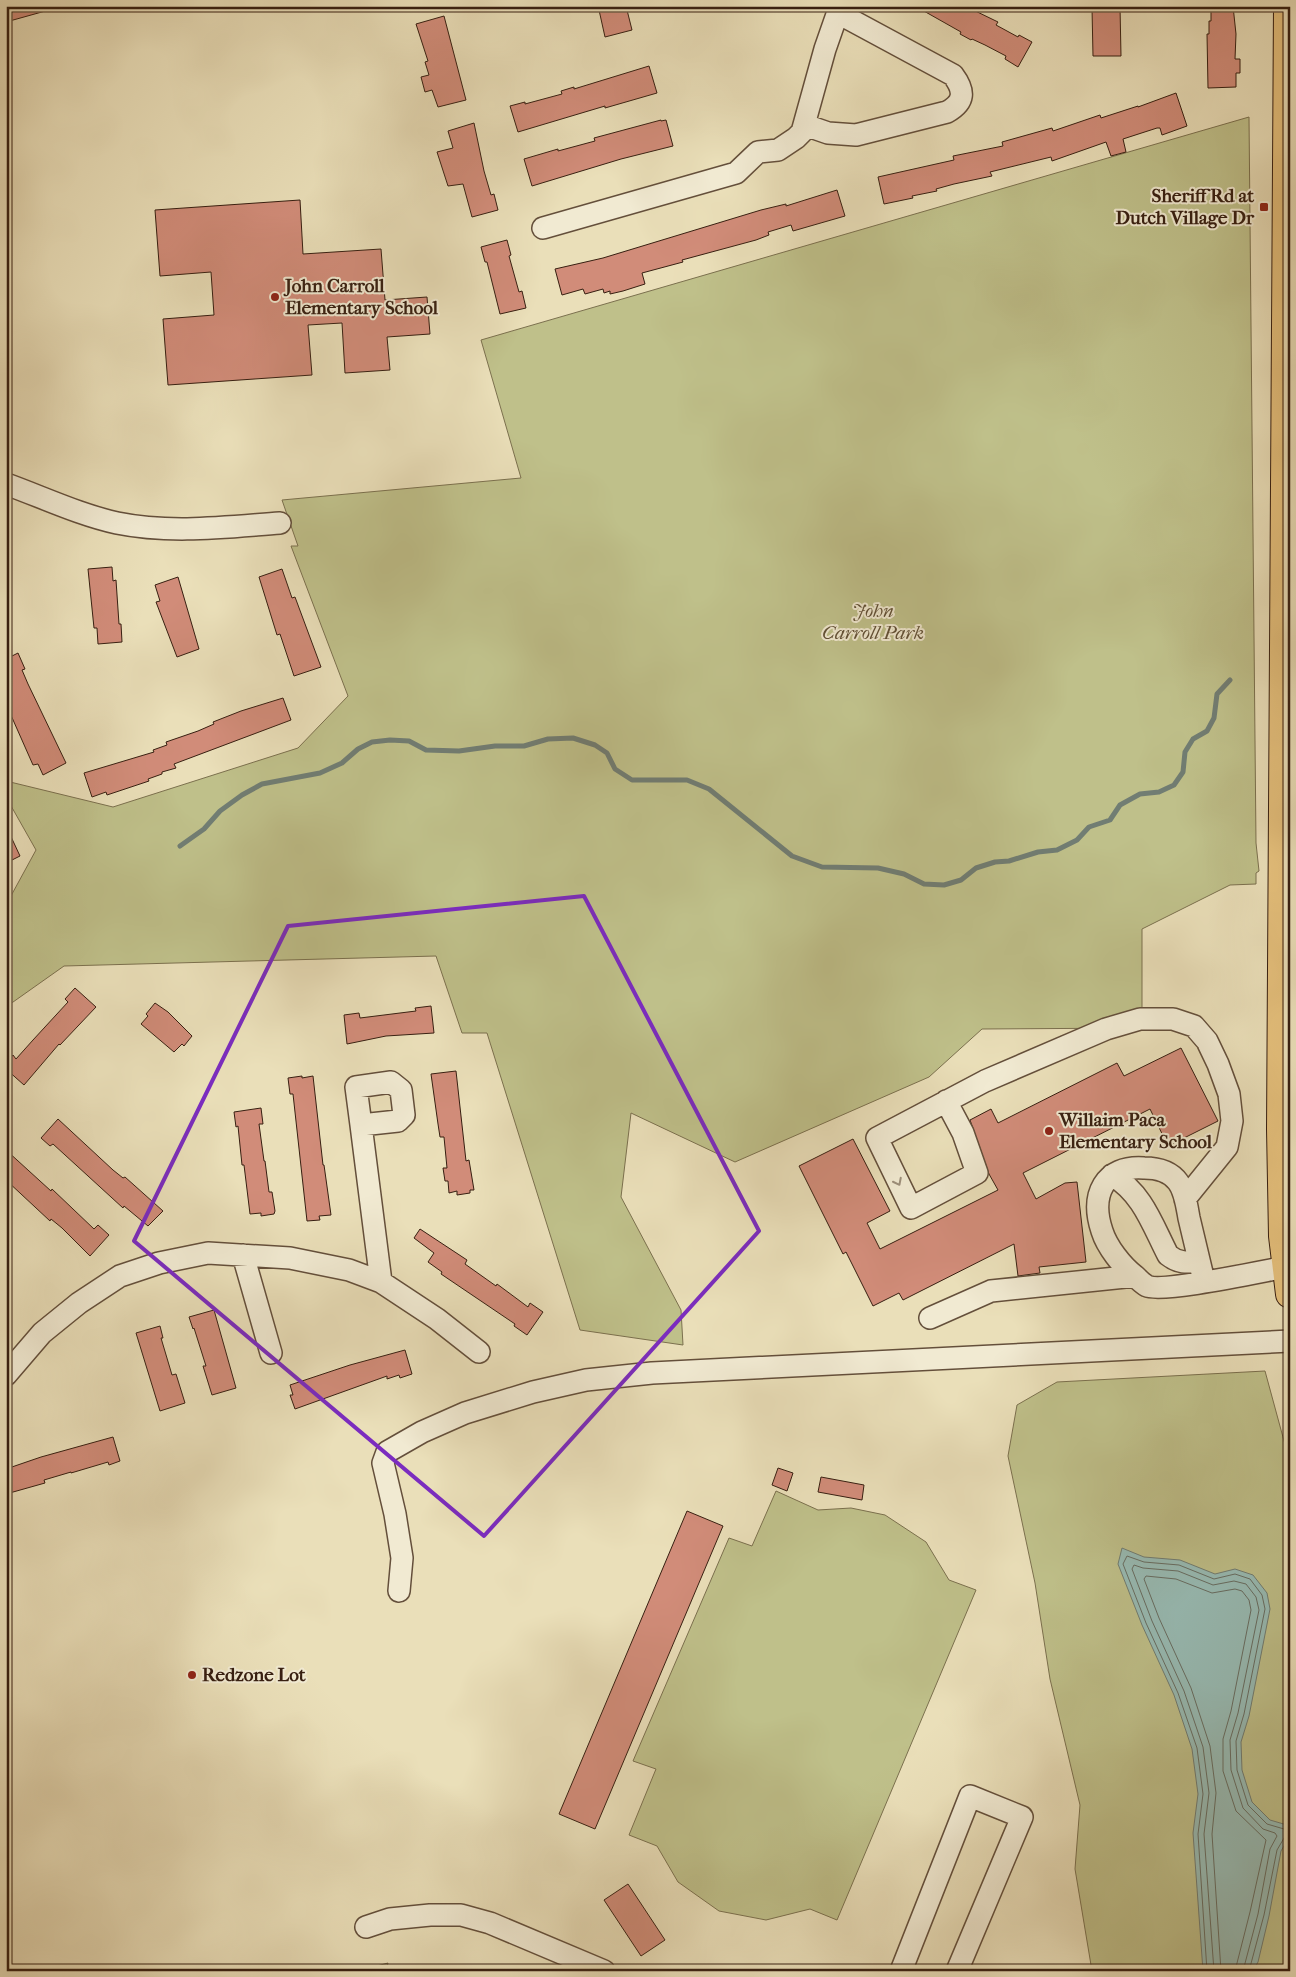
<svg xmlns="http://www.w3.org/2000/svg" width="1296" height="1977" font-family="'IM FELL French Canon',serif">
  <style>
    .green { fill: #bfc08a; stroke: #7b704e }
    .water { fill: #98bcb5; stroke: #717d73 }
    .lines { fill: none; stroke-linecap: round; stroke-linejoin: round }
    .shore { stroke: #686e63; stroke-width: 1 }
    .stream { stroke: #717d73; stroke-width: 5 }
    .building { fill: #d18c79; stroke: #371f11 }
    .minor-casing { stroke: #644f3b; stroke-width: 24 }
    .major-casing { stroke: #371f11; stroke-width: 30 }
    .minor { stroke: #f1ead2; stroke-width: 21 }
    .major { stroke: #e5c07c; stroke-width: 28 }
    .oneway { stroke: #9d8f7b }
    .marked { fill: none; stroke: #7b2cbf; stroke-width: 4; stroke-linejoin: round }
    .poi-dot { fill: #8f2418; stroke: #f1ead2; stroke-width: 2 }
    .labels { text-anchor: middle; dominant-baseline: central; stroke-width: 4; stroke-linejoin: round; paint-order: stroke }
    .poi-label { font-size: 19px; font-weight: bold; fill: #371f11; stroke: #f1ead2; text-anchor: start }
    .park-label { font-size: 19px; font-style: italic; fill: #604f35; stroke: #f1ead2 }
  </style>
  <rect width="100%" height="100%" fill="#eadfb9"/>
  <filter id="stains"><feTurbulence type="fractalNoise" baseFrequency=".004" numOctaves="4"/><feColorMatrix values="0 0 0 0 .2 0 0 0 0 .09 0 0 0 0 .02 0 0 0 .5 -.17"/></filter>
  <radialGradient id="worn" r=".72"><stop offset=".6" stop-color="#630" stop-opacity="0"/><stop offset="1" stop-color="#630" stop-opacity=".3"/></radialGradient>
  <path class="green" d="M1249 117 1256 843 1259 871 1256 873V884L1230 885 1142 929V1028L982 1029 929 1077 735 1162 631 1113 621 1197 681 1310 683 1345 580 1330 487 1033H462L436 956 64 966 6 1007V905L36 850 6 797V781L113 807 298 748 348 696 291 546H298L282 500 521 478 481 340Z
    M1265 1371 1290 1463V1971H1092L1075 1869 1080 1805 1050 1679 1035 1583 1008 1456 1017 1405 1057 1382Z
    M776 1491 818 1510 851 1508 885 1515 926 1542 949 1580 976 1590 837 1920 810 1909 766 1920 719 1911 678 1882 657 1846 629 1835 656 1769 633 1761 729 1538 752 1546Z
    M388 1963 386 1971H358Z"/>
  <path class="water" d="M1122 1548 1144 1557 1180 1560 1215 1574 1235 1569 1253 1575 1267 1593 1270 1609 1249 1716 1241 1742 1242 1770 1252 1802 1270 1820 1287 1825 1290 1829V1836L1281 1851 1269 1916 1258 1962 1253 1971H1203L1193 1833 1198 1794 1192 1749 1174 1695 1142 1625 1118 1564Z"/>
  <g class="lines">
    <path class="shore" d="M1207 1971 1198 1834 1203 1794 1197 1748 1178 1693 1146 1623 1123 1564 1127 1556 1144 1562 1179 1565 1214 1579 1235 1574 1250 1579 1262 1595 1265 1609 1244 1714 1236 1741 1237 1770 1248 1805 1267 1824 1284 1829 1287 1833 1277 1850 1264 1915 1249 1971
      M1214 1971 1204 1834 1209 1793 1203 1747 1184 1691 1152 1621 1132 1569 1134 1565 1143 1568 1178 1571 1213 1585 1234 1581 1246 1584 1256 1597 1259 1610 1238 1713 1230 1740 1231 1770 1243 1808 1263 1829 1275 1833 1277 1836 1270 1849 1258 1914 1243 1971
      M1221 1971 1212 1834 1216 1793 1210 1746 1191 1688 1159 1618 1144 1579 1146 1576 1176 1579 1212 1593 1235 1589 1242 1591 1249 1600 1251 1610 1231 1711 1223 1739V1771L1236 1811 1266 1840 1250 1912 1235 1971"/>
    <path class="stream" d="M180 846 204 829 220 811 242 795 262 784 320 773 342 763 358 749 372 742 390 740 409 741 426 750 459 751 495 746H524L548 739 573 738 595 745 607 753 615 769 632 780H687L709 789 792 856 822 867 878 868 904 874 924 884 944 885 961 880 976 868 995 862 1009 861 1038 852 1057 850 1077 840 1089 827 1110 820 1120 805 1140 794 1159 792 1174 785 1183 772 1185 752 1193 739 1207 731 1214 718 1217 694 1230 680"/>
  </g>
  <path class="building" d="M6 6H49V10L6 22Z
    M604 6H626L632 30 605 37 599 10 604 9Z
    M915 6H965L998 22 996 25 1018 37 1019 35 1032 42 1018 67 1005 59 1006 56 985 45 972 39 971 40 960 34 961 32Z
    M1094 6 1120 7 1121 56H1093L1092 8Z
    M1211 6H1233L1236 34 1235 59H1240V73H1236V87L1208 88 1207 34H1209V21H1211Z
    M444 16 466 100 438 107 432 90 425 92 421 77 429 75 425 62 428 61 416 24Z
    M649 66 657 93 605 108V106L518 132 510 106 525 102V104L562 94 561 91 574 87V89Z
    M1176 93 1187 126 1162 135 1160 128H1157L1123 139 1126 152 1111 156 1106 142 1052 161 1051 157 990 172 992 176 954 184 936 189 937 191 912 196 913 198 884 204 878 177 954 160 953 156 1003 146 1002 142 1052 128 1053 131 1100 115 1101 118 1138 106V107Z
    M661 120V121L666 120 673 146 621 159 532 186 524 159 558 149V151L595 141 594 138Z
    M474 123 484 171 491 195 494 194 498 210 472 217 463 184 448 186 437 152 453 148 448 131Z
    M837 190 845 216 793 231 791 225 768 232 769 235 756 240 682 260 683 262 642 273 645 284 623 291 610 294V291L604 293 603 289 585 294 583 289 562 295 555 269 603 258 761 210 786 204V206Z
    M300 200 303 254 381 249 385 300 427 297 430 334 387 337 390 370 345 373 342 323 308 325 312 375 168 385 163 319 214 315 211 272 160 276 155 210Z
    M507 240 511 255 509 256 519 292 522 291 526 308 500 314 487 262H485L481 247Z
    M112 567 113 581 116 580 119 624H121L122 642 98 644 97 628H94L88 569Z
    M282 569 292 598 295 597 321 667 294 676 280 634 277 635 259 577Z
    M178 577 199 649 177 657 156 602 160 601 155 585Z
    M18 653 25 669 22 670 28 684 66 763 43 775 38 764 33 765 6 704V659Z
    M283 698 291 720 174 764 176 768 162 772V774L148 779 149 781 107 795 106 792 92 797 84 773 154 752 153 750 167 745 166 742 198 731 214 724 213 722 241 711Z
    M6 826 20 856 6 863Z
    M75 988 96 1007 60 1045 59 1044 24 1085 6 1069V1063L13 1055 16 1059 33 1040 68 1002 65 999Z
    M155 1003 168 1012 192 1036 184 1046 182 1044 174 1052 141 1024 148 1016 146 1014Z
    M431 1006 434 1033 386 1036 347 1044 344 1015 359 1013 360 1018 416 1011 415 1008Z
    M1181 1048 1218 1121 1168 1146 1150 1109 1023 1173 1036 1199 1065 1183 1077 1182 1086 1262 1039 1267 1040 1273 1018 1276 1014 1244 903 1300 899 1293 873 1306 846 1252 843 1254 799 1166 853 1139 890 1211 867 1223 880 1249 998 1190 989 1174 970 1120 991 1109 998 1123 1117 1063 1124 1076Z
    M456 1071 466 1161 469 1160 474 1190H470V1193L457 1195V1191L449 1193 448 1181H445L443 1168H447L444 1137H440L438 1124 431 1074Z
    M302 1076V1078L313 1076 323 1165H324L331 1215 319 1216 320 1220 307 1221 293 1094H290L288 1078Z
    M261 1108 263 1124H259L264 1161H265L269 1192H272L275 1211 274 1214 261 1216V1213L250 1214 244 1165H242L238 1126 236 1127 234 1112Z
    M58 1119 113 1170 123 1178 125 1177 163 1211 148 1226 124 1206 123 1208 53 1144 50 1146 41 1138Z
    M6 1150 51 1191 52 1189 94 1229 98 1225 109 1235 90 1256 62 1228 51 1219 50 1221 6 1180Z
    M420 1229 467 1260 465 1264 496 1286 497 1284 528 1307 530 1303 543 1312 527 1335 514 1326 515 1324 441 1274 442 1272 428 1262 434 1253 414 1238Z
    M214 1310 236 1388 212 1395 203 1366H206L194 1328 193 1329 189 1317Z
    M160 1326 163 1338H161L172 1375 176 1374 185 1403 160 1411 136 1333Z
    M405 1350 412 1374 400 1378 399 1375 387 1379V1376L295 1409 290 1395H293L290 1385 350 1365Z
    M113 1437 120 1461 109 1465 108 1462 71 1473V1472L44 1480 45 1483 6 1494V1469L41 1457Z
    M778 1468 793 1473 787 1491 772 1485Z
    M821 1477 864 1485 862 1500 818 1492Z
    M687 1511 723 1526 595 1829 559 1814Z
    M628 1884 665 1940 641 1956 604 1900Z"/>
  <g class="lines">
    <defs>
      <path id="minor" d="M805 125 828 133 856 135 947 112C965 102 965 91 953 75L838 13
        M543 228 736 173 758 152 778 150 796 138 802 132 825 49 840 6
        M6 484C42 497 80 515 117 523 171 534 226 527 280 523
        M391 1082 401 1090 404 1115 398 1121 361 1125 356 1087Z
        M946 1101 963 1133 977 1173 911 1208 877 1138 985 1081 1106 1029 1140 1019H1173L1194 1026 1207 1041 1218 1064 1229 1094 1232 1121 1227 1147 1185 1199
        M361 1125 381 1282
        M1112 1175C1143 1194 1152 1224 1168 1255 1178 1263 1187 1263 1199 1261
        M243 1255 271 1353
        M1204 1281C1199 1260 1194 1239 1189 1218 1187 1207 1185 1191 1178 1182 1170 1171 1157 1168 1144 1168 1104 1165 1090 1195 1102 1231 1107 1247 1122 1266 1135 1276 1138 1279 1143 1284 1147 1286 1162 1293 1263 1271 1286 1267
        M930 1318 991 1291 1135 1276
        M6 1375 42 1333 79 1303 120 1276 159 1263 208 1253 290 1258 349 1270 381 1282 437 1319 479 1352
        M399 1591 402 1558 395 1514 383 1463 387 1452 422 1432 465 1413 533 1392 586 1380 652 1373 1290 1341
        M366 1927 390 1919 430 1915H461L490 1923 604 1971
        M901 1971 970 1796 1022 1817 957 1971"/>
      <path id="major" d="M1288 6 1281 1129 1283 1236 1290 1294"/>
    </defs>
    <use href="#minor" class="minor-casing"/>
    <use href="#major" class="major-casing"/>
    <use href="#minor" class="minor"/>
    <use href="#major" class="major"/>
  </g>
  <defs><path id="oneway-chevron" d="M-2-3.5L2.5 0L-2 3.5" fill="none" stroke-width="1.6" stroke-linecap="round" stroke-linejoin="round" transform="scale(1.25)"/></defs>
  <use class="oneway" href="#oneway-chevron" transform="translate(898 1182) rotate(63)"/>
  <path class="marked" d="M584 896 759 1231 484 1536 134 1241 288 926Z"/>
  <g class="poi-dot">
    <rect x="1259" y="202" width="10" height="10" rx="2.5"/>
    <circle cx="275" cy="297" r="5"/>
    <circle cx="1049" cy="1131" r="5"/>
    <circle cx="192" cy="1675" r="5"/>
  </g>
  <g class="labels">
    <g class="poi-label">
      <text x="1254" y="196" text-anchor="end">Sheriff Rd at<tspan x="1254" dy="22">Dutch Village Dr</tspan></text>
      <text x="285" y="286">John Carroll<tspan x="285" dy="22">Elementary School</tspan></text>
      <text x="1059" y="1120">Willaim Paca<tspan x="1059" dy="22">Elementary School</tspan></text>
      <text x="202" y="1675">Redzone Lot</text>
    </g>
    <g class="park-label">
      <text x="873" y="611">John<tspan x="873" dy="22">Carroll Park</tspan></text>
    </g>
  </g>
  <rect width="1296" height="1977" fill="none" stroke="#eadfb9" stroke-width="25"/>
  <rect x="8" y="8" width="1281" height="1962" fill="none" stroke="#371f11" stroke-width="2.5"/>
  <rect x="12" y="12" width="1271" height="1952" fill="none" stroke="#371f11"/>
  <rect width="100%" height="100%" filter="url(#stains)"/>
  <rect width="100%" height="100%" fill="url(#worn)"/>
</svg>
